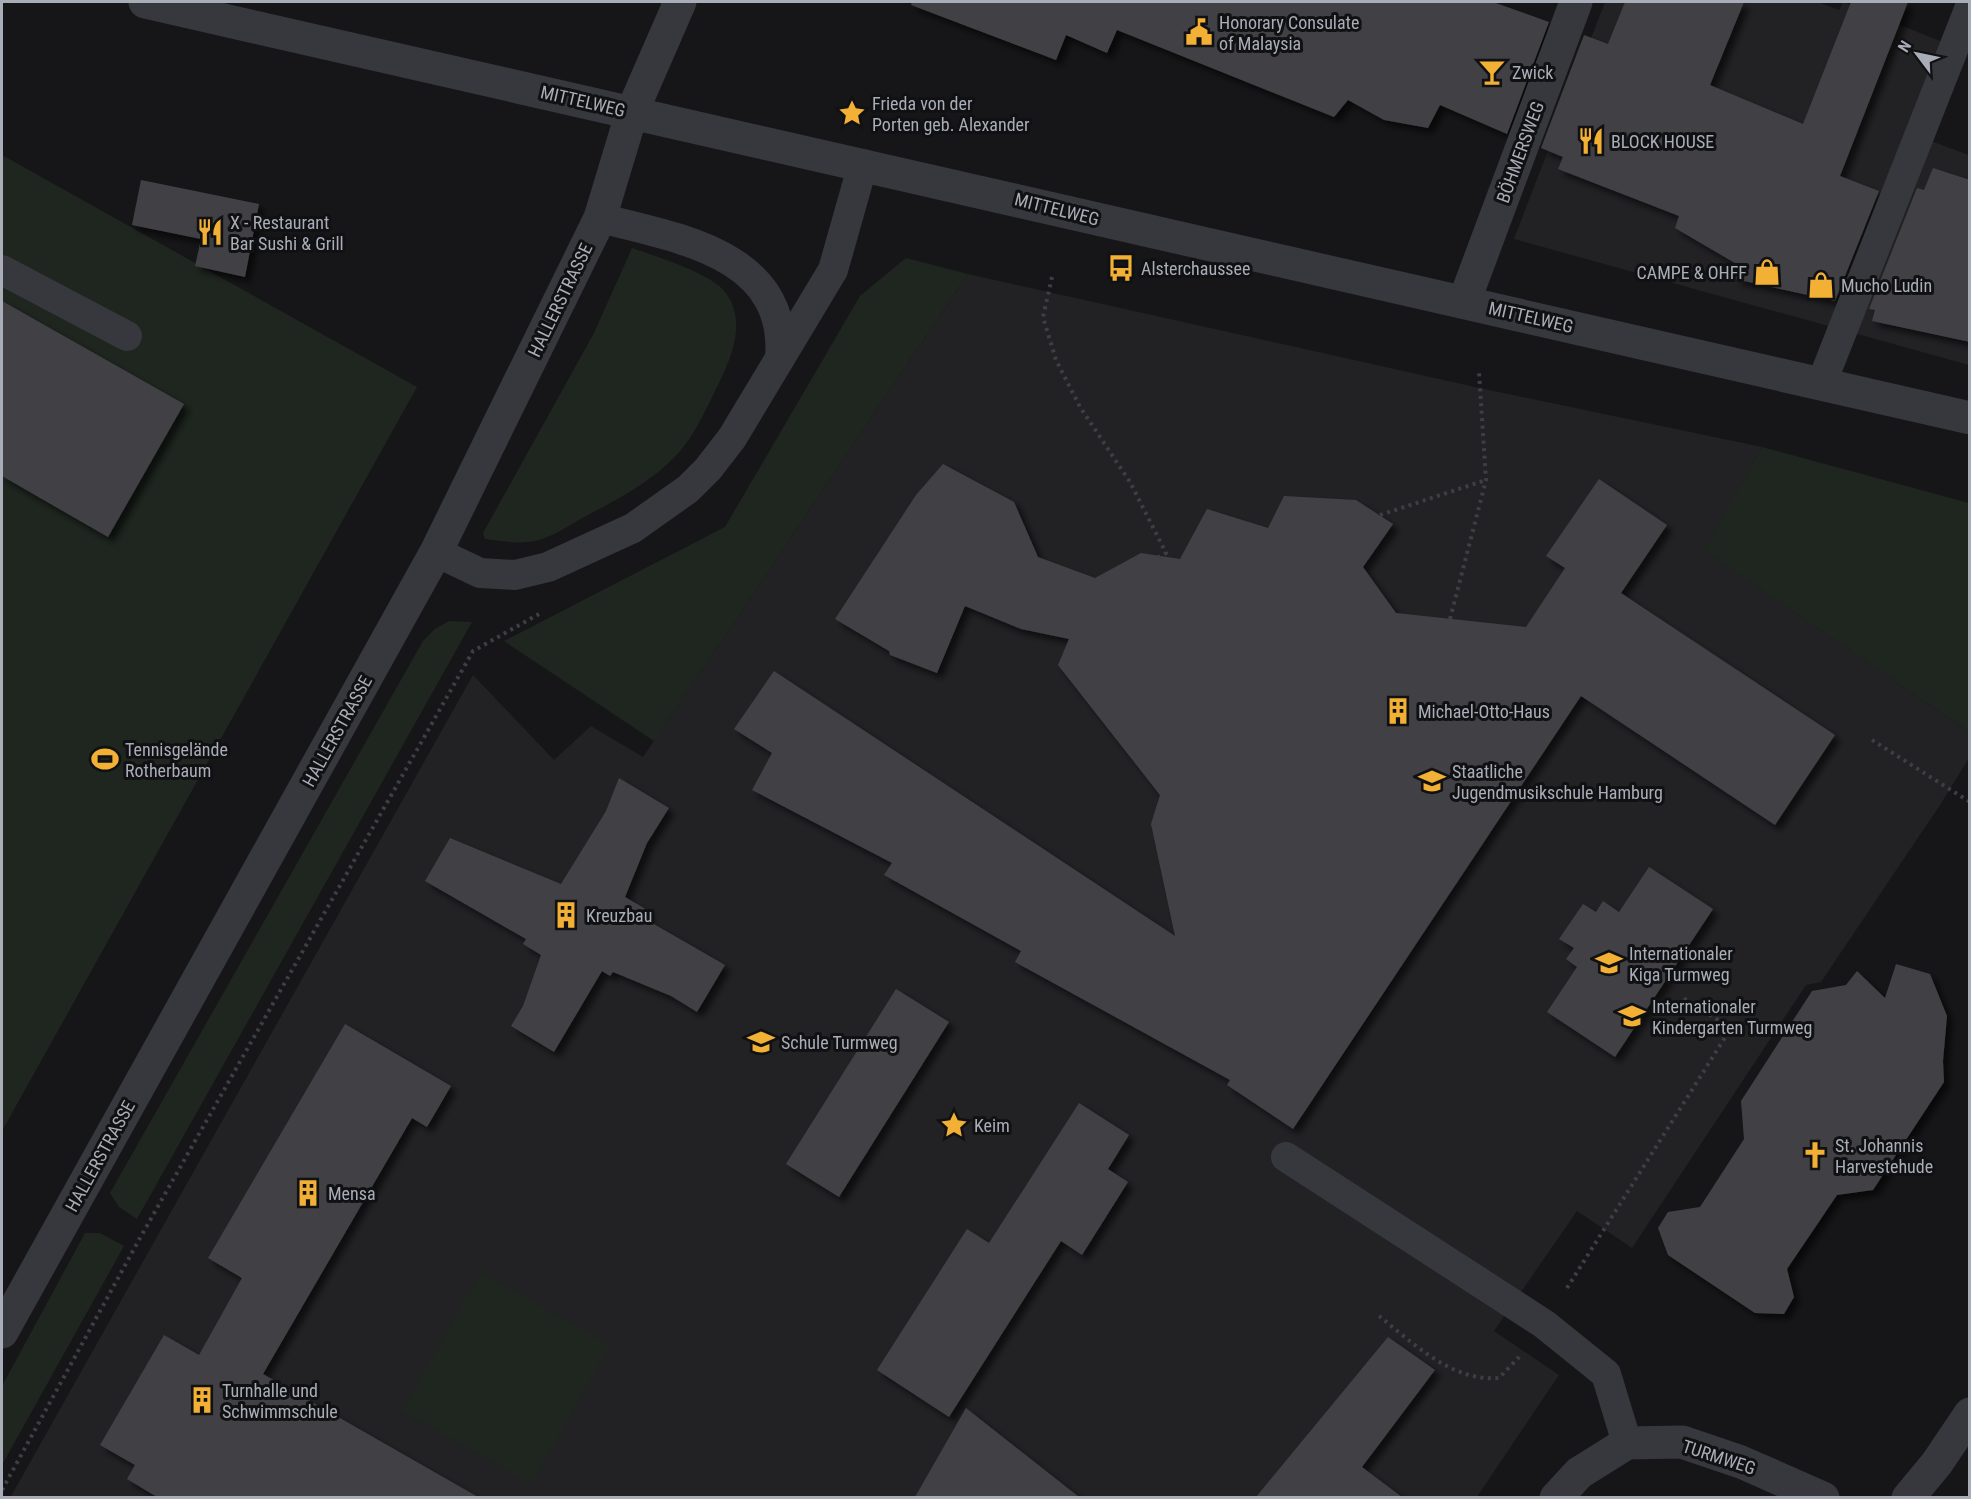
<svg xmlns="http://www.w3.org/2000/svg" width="1971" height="1499" font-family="'Roboto Condensed',sans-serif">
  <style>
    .built { fill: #222225 }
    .green { fill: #1e261f }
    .building { fill: #404145; filter: url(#shadow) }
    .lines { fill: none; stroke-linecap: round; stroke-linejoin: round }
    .path { stroke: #3d3f44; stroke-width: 4; stroke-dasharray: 3 4.5; stroke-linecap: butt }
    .service { stroke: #37383d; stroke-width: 30 }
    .minor { stroke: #37383d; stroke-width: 33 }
    .tertiary { stroke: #37383d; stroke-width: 33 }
    .labels { text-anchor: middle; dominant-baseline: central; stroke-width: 6; stroke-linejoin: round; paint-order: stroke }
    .poi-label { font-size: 18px; fill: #a8adb8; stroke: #111113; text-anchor: start }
    .street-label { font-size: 18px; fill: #a8adb8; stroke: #111113 }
  </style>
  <defs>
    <filter id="shadow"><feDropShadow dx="5.5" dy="5.5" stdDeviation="3" flood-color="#0009"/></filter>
  </defs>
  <rect width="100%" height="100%" fill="#161618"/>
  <path class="built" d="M1605 2H1818L1839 10 1843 2 1945 43 1909 133 1969 155V365L1514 239Z
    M968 274 1475 387 1762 447 1705 550 1969 732V758L1940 805 1821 982 1806 985 1632 1248 1577 1211 1494 1331 1559 1375 1477 1497 10 1498 473 675 554 760 591 726 643 757Z"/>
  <path class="green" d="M2 155 417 387 2 1131Z
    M632 248C655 256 713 274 726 293 746 321 733 354 719 383 708 405 697 431 681 450 654 481 620 498 584 517 570 525 555 535 539 540 522 545 503 541 485 539L483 533 594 333Z
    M906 258 968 274 654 741 504 641 725 527 860 296Z
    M1762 447 1969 503V732L1704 550Z
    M449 621 472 622 137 1219 119 1207 110 1193 423 641 435 629Z
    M85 1233H100L124 1246 2 1465V1386Z
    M481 1272 610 1345 532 1484 402 1411Z"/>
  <path class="building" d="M912 2H1493L1549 22 1507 134 1440 105 1428 128 1384 120 1348 100 1334 117 1117 30 1107 53 1066 35 1056 60 911 5Z
    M1625 2H1744L1710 85 1803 124 1851 2H1908L1840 176 1879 191 1835 301 1735 279 1740 266 1675 228 1679 216 1558 169 1563 157 1541 148 1584 35 1608 44Z
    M1933 168 1970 180V342L1872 321 1875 310 1869 309 1917 188 1924 190Z
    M141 180 259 204 245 277 195 266 201 239 132 225Z
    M2 301 184 404 108 537 2 476Z
    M943 464 1014 502 1038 557 1095 578 1141 553 1180 559 1207 509 1268 528 1284 496 1356 500 1393 524 1363 567 1396 613 1526 627 1565 568 1546 556 1599 479 1667 525 1621 593 1835 735 1775 825 1581 696 1293 1129 1227 1085 1230 1080 1015 962 1021 951 884 875 892 863 752 790 772 753 734 729 774 671 1175 936 1151 824 1160 795 1058 665 1069 639 1021 629 965 606 937 673 890 655 889 651 835 619 916 495Z
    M619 778 669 808 647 843 625 897 649 911 645 919 725 965 697 1012 671 996 613 972 610 976 602 971 554 1052 511 1026 523 1006 541 955 523 944 526 939 425 881 450 838 561 884 606 811Z
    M1649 867 1713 909 1615 1057 1547 1012 1577 967 1566 959 1574 948 1559 939 1583 904 1596 912 1603 901 1619 912Z
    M1896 964 1930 974 1947 1016 1943 1061 1944 1082 1873 1190 1837 1195 1787 1269 1794 1297 1784 1314 1755 1313 1668 1255 1658 1228 1668 1212 1700 1207 1744 1139 1741 1101 1812 991 1846 985 1857 971 1885 998Z
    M896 989 949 1022 839 1197 786 1164Z
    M345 1024 451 1086 427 1127 412 1118 263 1374 478 1497H157L127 1479 135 1465 100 1445 164 1335 199 1355 242 1278 208 1258Z
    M1079 1103 1129 1135 1108 1169 1128 1182 1082 1255 1061 1241 949 1417 877 1370 967 1229 989 1243Z
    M1388 1337 1435 1370 1362 1467 1402 1497H1256Z
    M966 1408 1079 1497H915Z"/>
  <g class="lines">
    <path class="path" d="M1052 277 1043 317 1056 360 1080 407 1130 482 1166 553 1154 560
      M1380 515 1486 480
      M1450 619 1486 480 1479 372
      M1872 740 1970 802
      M1567 1288 1731 1028 1680 996
      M1379 1316C1413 1343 1452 1382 1499 1378L1520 1356
      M2 1490 140 1238 473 651 539 614"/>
    <path class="service" d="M600 218C678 238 788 254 780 358
      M2 270 127 336
      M1822 382 1970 7
      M436 552 480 573 515 575 548 567 633 528 688 489 708 469 732 438 833 270 863 164
      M1286 1157 1544 1324 1606 1374 1627 1443"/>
    <path class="minor" d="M632 112 680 2
      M1464 302 1576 2
      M1556 1498 1579 1473 1627 1443 1682 1442 1741 1462 1823 1498
      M1908 1498 1937 1463 1970 1414"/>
    <path class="tertiary" d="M145 2 1970 418
      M2 1332 436 552 600 218 632 112"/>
  </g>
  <defs>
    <symbol id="civic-bare" viewBox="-9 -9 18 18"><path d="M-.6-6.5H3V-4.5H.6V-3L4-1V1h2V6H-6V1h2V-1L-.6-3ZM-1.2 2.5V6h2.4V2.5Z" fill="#f2b134" stroke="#111113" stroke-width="2.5" paint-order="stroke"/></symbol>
    <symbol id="bar-bare" viewBox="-9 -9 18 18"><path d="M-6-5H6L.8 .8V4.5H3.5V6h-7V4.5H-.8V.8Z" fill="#f2b134" stroke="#111113" stroke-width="2.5" paint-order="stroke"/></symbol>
    <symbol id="sight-bare" viewBox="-9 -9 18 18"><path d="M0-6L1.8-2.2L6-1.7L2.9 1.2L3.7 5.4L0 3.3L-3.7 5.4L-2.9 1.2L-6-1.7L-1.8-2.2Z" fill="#f2b134" stroke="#111113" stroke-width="2.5" paint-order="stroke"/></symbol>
    <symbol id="restaurant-bare" viewBox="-9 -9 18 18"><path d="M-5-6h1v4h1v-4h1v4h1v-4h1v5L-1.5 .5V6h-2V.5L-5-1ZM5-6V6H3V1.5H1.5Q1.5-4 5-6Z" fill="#f2b134" stroke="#111113" stroke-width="2.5" paint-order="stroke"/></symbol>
    <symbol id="bus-bare" viewBox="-9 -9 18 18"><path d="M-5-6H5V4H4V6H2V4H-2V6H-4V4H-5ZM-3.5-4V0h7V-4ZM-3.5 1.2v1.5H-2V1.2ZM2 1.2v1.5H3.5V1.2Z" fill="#f2b134" stroke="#111113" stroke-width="2.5" paint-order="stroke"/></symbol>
    <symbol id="shop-bare" viewBox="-9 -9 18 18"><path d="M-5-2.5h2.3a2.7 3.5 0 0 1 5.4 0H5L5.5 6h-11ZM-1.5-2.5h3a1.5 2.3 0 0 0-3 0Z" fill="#f2b134" stroke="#111113" stroke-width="2.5" paint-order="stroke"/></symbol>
    <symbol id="building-bare" viewBox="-9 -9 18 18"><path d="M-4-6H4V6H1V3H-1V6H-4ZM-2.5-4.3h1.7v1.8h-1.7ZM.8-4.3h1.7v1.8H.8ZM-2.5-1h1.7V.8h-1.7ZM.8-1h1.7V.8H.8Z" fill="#f2b134" stroke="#111113" stroke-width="2.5" paint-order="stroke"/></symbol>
    <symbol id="stadium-bare" viewBox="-9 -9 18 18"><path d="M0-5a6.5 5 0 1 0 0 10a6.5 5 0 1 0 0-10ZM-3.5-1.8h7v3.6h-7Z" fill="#f2b134" stroke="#111113" stroke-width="2.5" paint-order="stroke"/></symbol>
    <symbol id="school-bare" viewBox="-9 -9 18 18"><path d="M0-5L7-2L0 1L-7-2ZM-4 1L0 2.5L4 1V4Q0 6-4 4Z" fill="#f2b134" stroke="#111113" stroke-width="2.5" paint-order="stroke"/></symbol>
    <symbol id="church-bare" viewBox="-9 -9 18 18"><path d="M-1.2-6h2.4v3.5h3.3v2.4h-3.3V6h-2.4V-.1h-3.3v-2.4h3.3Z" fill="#f2b134" stroke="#111113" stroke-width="2.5" paint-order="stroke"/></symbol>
  </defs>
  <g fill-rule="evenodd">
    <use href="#civic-bare" x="1180" y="13" width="38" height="38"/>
    <use href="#bar-bare" x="1473" y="53" width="38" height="38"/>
    <use href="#sight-bare" x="833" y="94" width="38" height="38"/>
    <use href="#restaurant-bare" x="1572" y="122" width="38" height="38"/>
    <use href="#restaurant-bare" x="191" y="213" width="38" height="38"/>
    <use href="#bus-bare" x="1102" y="249" width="38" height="38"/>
    <use href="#shop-bare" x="1748" y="253" width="38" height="38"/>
    <use href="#shop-bare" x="1802" y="266" width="38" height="38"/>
    <use href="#building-bare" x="1379" y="692" width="38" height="38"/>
    <use href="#stadium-bare" x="86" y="740" width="38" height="38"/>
    <use href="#school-bare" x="1413" y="762" width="38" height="38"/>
    <use href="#building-bare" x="547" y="896" width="38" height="38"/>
    <use href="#school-bare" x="1590" y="944" width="38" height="38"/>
    <use href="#school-bare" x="1613" y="997" width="38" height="38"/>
    <use href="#school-bare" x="742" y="1023" width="38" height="38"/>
    <use href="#sight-bare" x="935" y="1106" width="38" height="38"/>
    <use href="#church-bare" x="1796" y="1136" width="38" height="38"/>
    <use href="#building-bare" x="289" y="1174" width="38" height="38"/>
    <use href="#building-bare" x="183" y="1381" width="38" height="38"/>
  </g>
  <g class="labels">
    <g class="poi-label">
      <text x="1219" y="22">Honorary Consulate<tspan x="1219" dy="21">of Malaysia</tspan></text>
      <text x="1512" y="72">Zwick</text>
      <text x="872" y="103">Frieda von der<tspan x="872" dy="21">Porten geb. Alexander</tspan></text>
      <text x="1611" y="141">BLOCK HOUSE</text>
      <text x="230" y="222">X - Restaurant<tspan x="230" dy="21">Bar Sushi &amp; Grill</tspan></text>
      <text x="1141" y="268">Alsterchaussee</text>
      <text x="1747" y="272" text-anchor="end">CAMPE &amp; OHFF</text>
      <text x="1841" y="285">Mucho Ludin</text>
      <text x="1418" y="711">Michael-Otto-Haus</text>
      <text x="125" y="749">Tennisgelände<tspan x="125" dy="21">Rotherbaum</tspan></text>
      <text x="1452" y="771">Staatliche<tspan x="1452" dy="21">Jugendmusikschule Hamburg</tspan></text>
      <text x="586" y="915">Kreuzbau</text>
      <text x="1629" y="953">Internationaler<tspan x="1629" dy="21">Kiga Turmweg</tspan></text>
      <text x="1652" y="1006">Internationaler<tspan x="1652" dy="21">Kindergarten Turmweg</tspan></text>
      <text x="781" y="1042">Schule Turmweg</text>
      <text x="974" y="1125">Keim</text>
      <text x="1835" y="1145">St. Johannis<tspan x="1835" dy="21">Harvestehude</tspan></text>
      <text x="328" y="1193">Mensa</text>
      <text x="222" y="1390">Turnhalle und<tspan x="222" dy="21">Schwimmschule</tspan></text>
    </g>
    <g class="street-label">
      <text transform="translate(583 101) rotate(13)">MITTELWEG</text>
      <text transform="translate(1520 152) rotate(-70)">BÖHMERSWEG</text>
      <text transform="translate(1057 209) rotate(14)">MITTELWEG</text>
      <text transform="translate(560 300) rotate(-64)">HALLERSTRASSE</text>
      <text transform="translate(1531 317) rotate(13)">MITTELWEG</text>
      <text transform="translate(337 731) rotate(-61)">HALLERSTRASSE</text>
      <text transform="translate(100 1156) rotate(-61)">HALLERSTRASSE</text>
      <text transform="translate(1719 1457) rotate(18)">TURMWEG</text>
    </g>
  </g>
  <rect width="1971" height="1499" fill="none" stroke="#a8adb8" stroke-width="6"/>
  <g transform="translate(1917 54) rotate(302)" stroke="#111113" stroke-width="4.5" paint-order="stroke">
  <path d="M0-4.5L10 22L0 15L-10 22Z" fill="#a8adb8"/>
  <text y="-9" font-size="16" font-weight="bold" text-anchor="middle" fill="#a8adb8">N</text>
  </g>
</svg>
